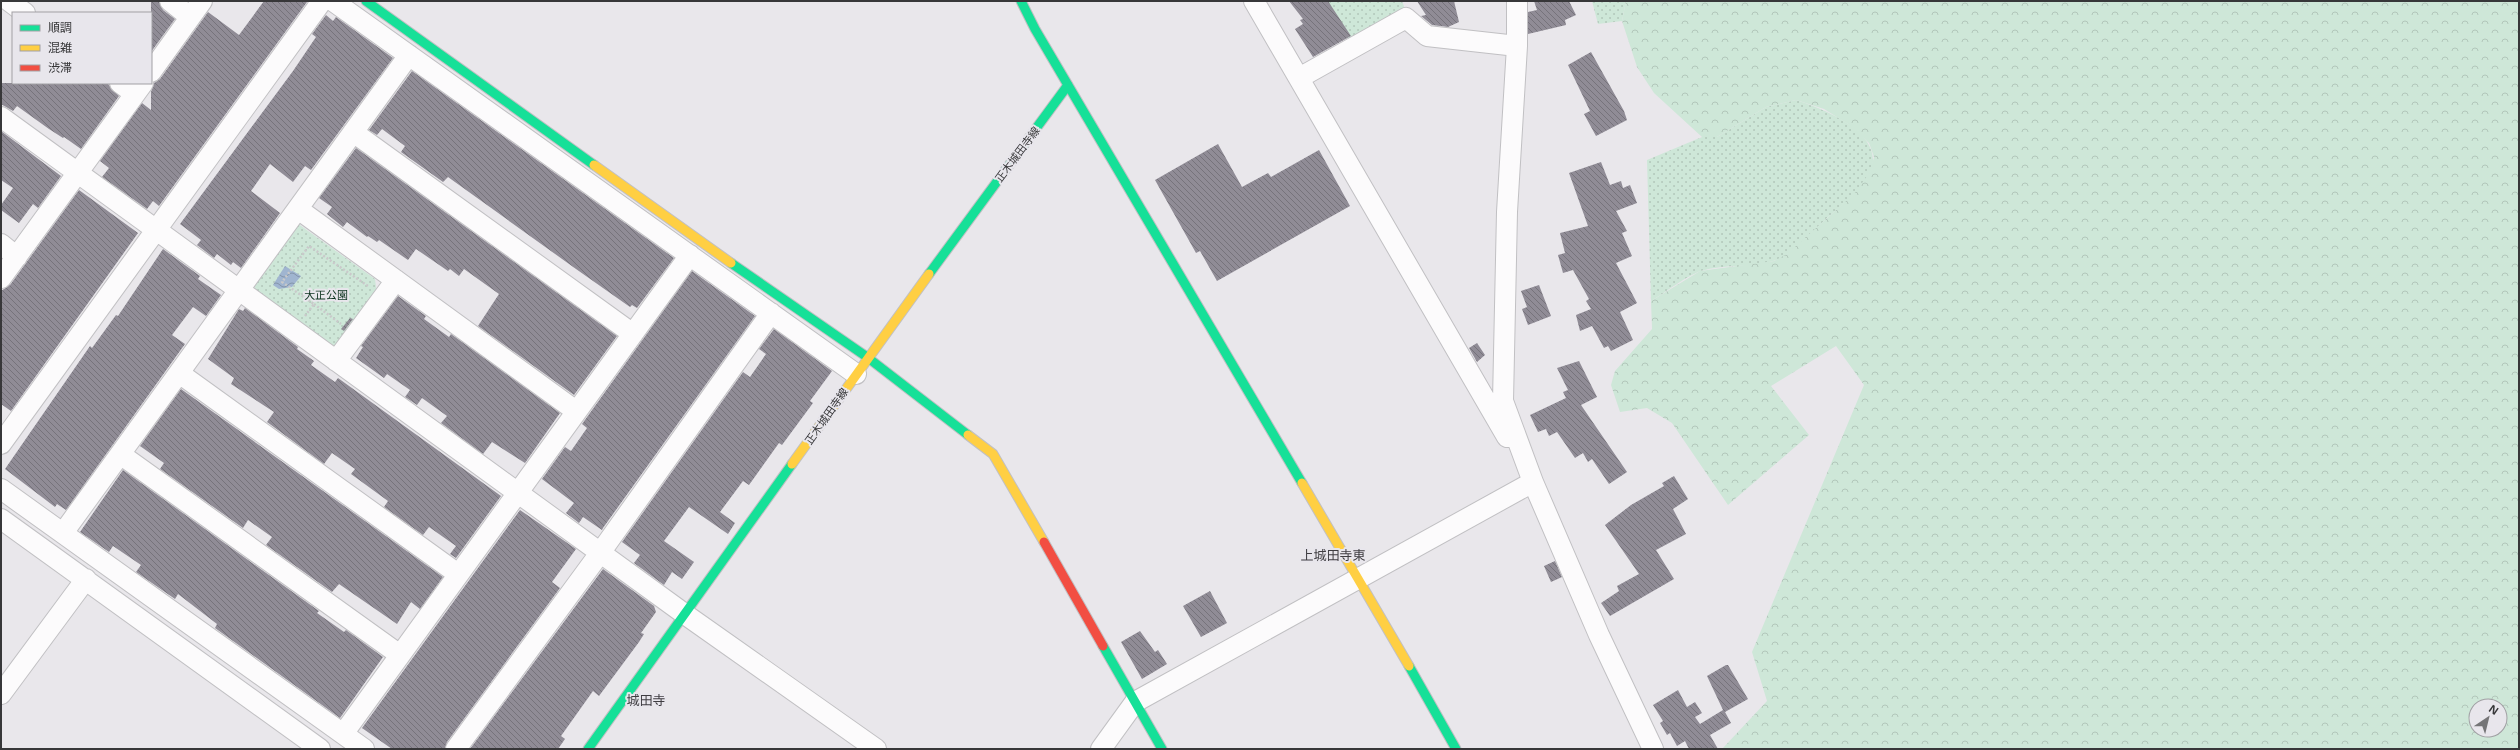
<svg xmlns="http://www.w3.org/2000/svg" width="2520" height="750" font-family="'Noto Sans','Noto Sans JP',sans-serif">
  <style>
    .green { fill: url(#green-dots) }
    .forest { fill: url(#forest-crowns); fill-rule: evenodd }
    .water { fill: url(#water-waves) }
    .building { fill: url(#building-back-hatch) }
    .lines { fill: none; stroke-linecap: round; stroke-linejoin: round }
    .street-casing { stroke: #c1c0c3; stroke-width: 22 }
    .fast-casing { stroke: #c1c0c3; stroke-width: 11 }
    .slow-casing { stroke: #c1c0c3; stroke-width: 11 }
    .jam-casing { stroke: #c1c0c3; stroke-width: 11 }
    .path { stroke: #c9c9ca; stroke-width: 2.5; stroke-dasharray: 2 2; stroke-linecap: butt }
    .street { stroke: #fcfbfc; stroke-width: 20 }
    .fast { stroke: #16e098; stroke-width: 9 }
    .slow { stroke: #ffcf43; stroke-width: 9 }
    .jam { stroke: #f24e42; stroke-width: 9 }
    .labels { text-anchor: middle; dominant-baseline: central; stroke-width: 4; stroke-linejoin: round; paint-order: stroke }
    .street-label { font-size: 11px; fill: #373739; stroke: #e8e6ec }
    .park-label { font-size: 11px; fill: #0c321e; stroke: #e8e6ec }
    .quarter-label { font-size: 13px; fill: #3f3d41; stroke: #e8e6ec }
  </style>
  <defs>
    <pattern id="green-dots" width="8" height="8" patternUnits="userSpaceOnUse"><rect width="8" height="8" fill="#cee7d8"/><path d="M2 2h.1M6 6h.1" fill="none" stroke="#b2c7ba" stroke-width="1.8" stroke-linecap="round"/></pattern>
    <pattern id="forest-crowns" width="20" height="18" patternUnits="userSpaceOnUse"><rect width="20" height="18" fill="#cee7d8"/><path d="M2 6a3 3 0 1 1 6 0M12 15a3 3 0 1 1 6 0" fill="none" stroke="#b2c7ba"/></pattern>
    <pattern id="water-waves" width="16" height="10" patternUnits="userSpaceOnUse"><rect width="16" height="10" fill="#a0b5d0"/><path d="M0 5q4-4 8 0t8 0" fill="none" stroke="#8394aa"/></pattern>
    <pattern id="building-back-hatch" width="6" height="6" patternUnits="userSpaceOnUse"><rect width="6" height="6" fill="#908c96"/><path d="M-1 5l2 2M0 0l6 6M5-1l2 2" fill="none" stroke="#76737b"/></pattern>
  </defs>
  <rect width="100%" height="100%" fill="#e9e7eb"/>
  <path class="green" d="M1327 1H1402L1405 9 1349 40Z
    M1592 1H1626L1622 21 1598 24Z
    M1796 100C1824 109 1885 133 1871 171 1863 191 1840 206 1825 220 1810 233 1793 256 1773 261 1750 268 1724 264 1701 271 1686 276 1665 293 1651 301L1647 160 1702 137H1717L1766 107Z
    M297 223 375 279 377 295 341 345 328 346 256 293 253 283Z"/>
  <path class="forest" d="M1626 1H2519V749H1722L1767 701 1752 652 1864 385 1836 346 1771 386 1809 435 1728 505 1672 423 1647 408 1620 412 1611 385 1615 371 1652 329 1651 301 1700 271 1774 261 1787 254 1854 194 1870 172 1874 157 1869 143 1848 124 1824 109 1796 100 1766 107 1717 137H1702L1654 93 1637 67 1622 21ZM2476 706H2500V730H2476Z"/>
  <path class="water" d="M285 266 301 276 292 287 279 289 273 285Z"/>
  <path class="building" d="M151 1H159L163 10 175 19 151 52Z
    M264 1 307 2 159 206 153 201 147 209 102 177 109 168 100 161 142 103 151 110V92L154 83 160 79 208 12 239 35Z
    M1289 1H1328L1351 36 1313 57 1295 29 1303 24 1300 20 1303 19Z
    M1417 1H1454L1459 22 1448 27 1432 25 1421 16 1426 15Z
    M1534 1H1569L1576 15 1565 20 1566 25 1528 34V12L1537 10Z
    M326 15 333 21 336 17 393 58 311 170 305 166 293 182 270 164 251 191 280 213 241 268 233 262 231 265 217 254 214 258 197 245 201 240 180 224 293 71 316 37 312 34Z
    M1591 52 1624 111 1627 120 1596 136 1584 114 1590 111 1568 65Z
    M412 71 674 258 637 308 632 305 630 307 576 269 448 177 443 182 401 152 405 146 382 129 377 135 369 130Z
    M1 83H107L119 96 81 149 64 137 63 138 49 129 17 106 13 111 1 104Z
    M1 131 61 176 38 208 33 204 19 223 1 210V205L13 188 1 180Z
    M1218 144 1242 187 1268 173 1271 177 1319 150 1350 206 1217 281 1200 251 1196 253 1155 180Z
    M356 148 617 336 574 395 478 326 499 294 464 269 459 276 450 269 448 271 416 249 408 260 379 240 377 242 368 236 367 237 347 222 343 227 327 214 332 207 319 198Z
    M1601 162 1610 185 1621 181 1623 188 1630 185 1637 203 1616 211 1627 231 1622 233 1632 256 1616 263 1637 303 1620 312 1633 340 1611 351 1608 346 1604 348 1592 326 1580 331 1576 315 1591 309 1586 301 1589 299 1573 270 1563 273 1558 255 1565 253 1560 233 1588 226 1569 173Z
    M79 190 138 233 11 411 1 404V291L10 285Z
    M163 249 200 276 198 279 221 295 206 316 193 307 172 335 185 344 66 510 57 504 55 507 5 469 90 346 92 348 116 315 118 316Z
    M692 271 755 316 603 528 602 530 583 517 579 523 566 513 574 503 542 479 565 447 571 451 587 428 582 424Z
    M1539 285 1551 316 1528 325 1522 309 1527 307 1521 291Z
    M398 296 426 316 424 319 449 337 451 334 560 413 525 463 492 442 483 454 441 423 447 416 422 398 417 405 405 397 410 390 387 374 384 378 356 358 363 347 361 346Z
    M245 308 298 347 297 349 314 361 311 365 335 382 338 378 501 496 456 558 450 554 456 546 429 527 423 535 384 507 388 501 351 474 355 469 332 453 324 464 267 422 274 412 231 384 234 378 208 359 239 309 243 311Z
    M350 318 353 319 344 331 341 329Z
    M774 329 832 371 810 401 813 403 782 445 779 443 749 485 743 481 720 512 735 523 728 534 689 507 664 541 694 562 682 579 672 572 664 585 634 563 640 555 622 542 743 372 750 377 766 354 759 349Z
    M1477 343 1485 355 1477 362 1469 348Z
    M1579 361 1597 397 1581 405 1627 472 1609 484 1592 459 1588 462 1583 453 1575 458 1557 432 1549 436 1546 429 1538 432 1530 415 1566 398 1563 392 1568 390 1557 368Z
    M181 389 443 577 420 609 411 602 397 624 339 584 332 592 266 545 272 537 248 520 243 528 160 469 164 463 140 446Z
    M123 470 319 611 317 613 344 632 346 630 383 657 340 718 215 628 217 624 178 594 175 599 136 572 141 565 113 546 109 552 80 532Z
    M1674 476 1688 499 1673 509 1686 534 1656 550 1674 579 1610 616 1601 603 1619 591 1617 586 1639 574 1605 525 1631 505 1664 486 1662 483Z
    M520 510 576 549 552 582 560 588 447 742 445 749H392L362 728Z
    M1555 561 1562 577 1551 582 1544 566Z
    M603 569 654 606 656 612 641 633 644 634 639 642 599 696 593 691 561 736 565 739 558 749H470Z
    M1210 591 1227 623 1201 637 1183 606Z
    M1140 631 1155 652 1158 650 1167 664 1142 679 1121 642Z
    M1726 665H1728L1748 699 1725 712 1731 723 1710 735 1718 749H1689L1685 741 1677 746 1670 733 1667 735 1660 723 1663 721 1653 705 1678 690 1687 707 1695 702 1702 713 1695 717 1700 724 1723 710 1707 676Z"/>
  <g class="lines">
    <defs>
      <path id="street" d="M9 1 25 13
        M170 1 190 17
        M333 1 856 374
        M1254 1 1507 437
        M1517 1V46L1507 212 1503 401 1533 482 1599 635 1653 749
        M151 72 202 1
        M1299 78 1406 18 1427 36 1517 46
        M120 83 135 94
        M1 117 686 615 876 749
        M353 132 633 334
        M298 209 576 411
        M1 244 17 257
        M1 278 143 83
        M336 361 396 280
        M179 373 458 574
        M1 444 322 1
        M120 454 400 655
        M1 489 364 749
        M1 519 320 749
        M63 533 409 55
        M1 694 86 579
        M343 734 690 255
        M456 749 600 553 771 313
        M1101 749 1135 702 1533 482"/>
      <path id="fast" d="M366 1 594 165
        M1021 1 1035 29 1302 483
        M731 263 867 357 968 435
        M929 274 1068 85
        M1103 646 1162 749
        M1409 666 1456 749
        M588 749 792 464"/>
      <path id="slow" d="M594 165 731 263
        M968 435 993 454 1044 542
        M792 464 929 274
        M1302 483 1409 666"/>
      <path id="jam" d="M1044 542 1103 646"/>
    </defs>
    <use href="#street" class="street-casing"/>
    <use href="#fast" class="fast-casing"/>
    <use href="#slow" class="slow-casing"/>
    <use href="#jam" class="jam-casing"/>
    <path class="path" d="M314 304 341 324
      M305 316 314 304 282 282 309 246 368 286"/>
    <use href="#street" class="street"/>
    <use href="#fast" class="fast"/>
    <use href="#slow" class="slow"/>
    <use href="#jam" class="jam"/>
  </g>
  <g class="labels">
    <g class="street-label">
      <text transform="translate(1017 154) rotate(-53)">正木城田寺線</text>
      <text transform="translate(826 416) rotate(-55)">正木城田寺線</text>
    </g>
    <g class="park-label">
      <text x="326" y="294">大正公園</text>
    </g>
    <g class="quarter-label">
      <text x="1333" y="555">上城田寺東</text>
      <text x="646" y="700">城田寺</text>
    </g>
  </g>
  <rect width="2520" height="750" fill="none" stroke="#373739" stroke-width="4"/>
  <rect x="12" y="12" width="140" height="72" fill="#e8e6ec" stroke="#a1a0a4"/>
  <rect x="20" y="25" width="20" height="6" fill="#16e098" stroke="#a1a0a4"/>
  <text x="48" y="32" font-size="12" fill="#373739">順調</text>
  <rect x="20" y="45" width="20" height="6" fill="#ffcf43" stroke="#a1a0a4"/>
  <text x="48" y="52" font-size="12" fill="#373739">混雑</text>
  <rect x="20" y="65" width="20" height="6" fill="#f24e42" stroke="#a1a0a4"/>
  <text x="48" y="72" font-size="12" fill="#373739">渋滞</text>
  <g transform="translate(2488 718) rotate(35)"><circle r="19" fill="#e8e6ec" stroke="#a1a0a4"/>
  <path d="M0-3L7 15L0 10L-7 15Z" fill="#757577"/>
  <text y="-6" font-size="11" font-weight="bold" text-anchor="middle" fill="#373739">N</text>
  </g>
</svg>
